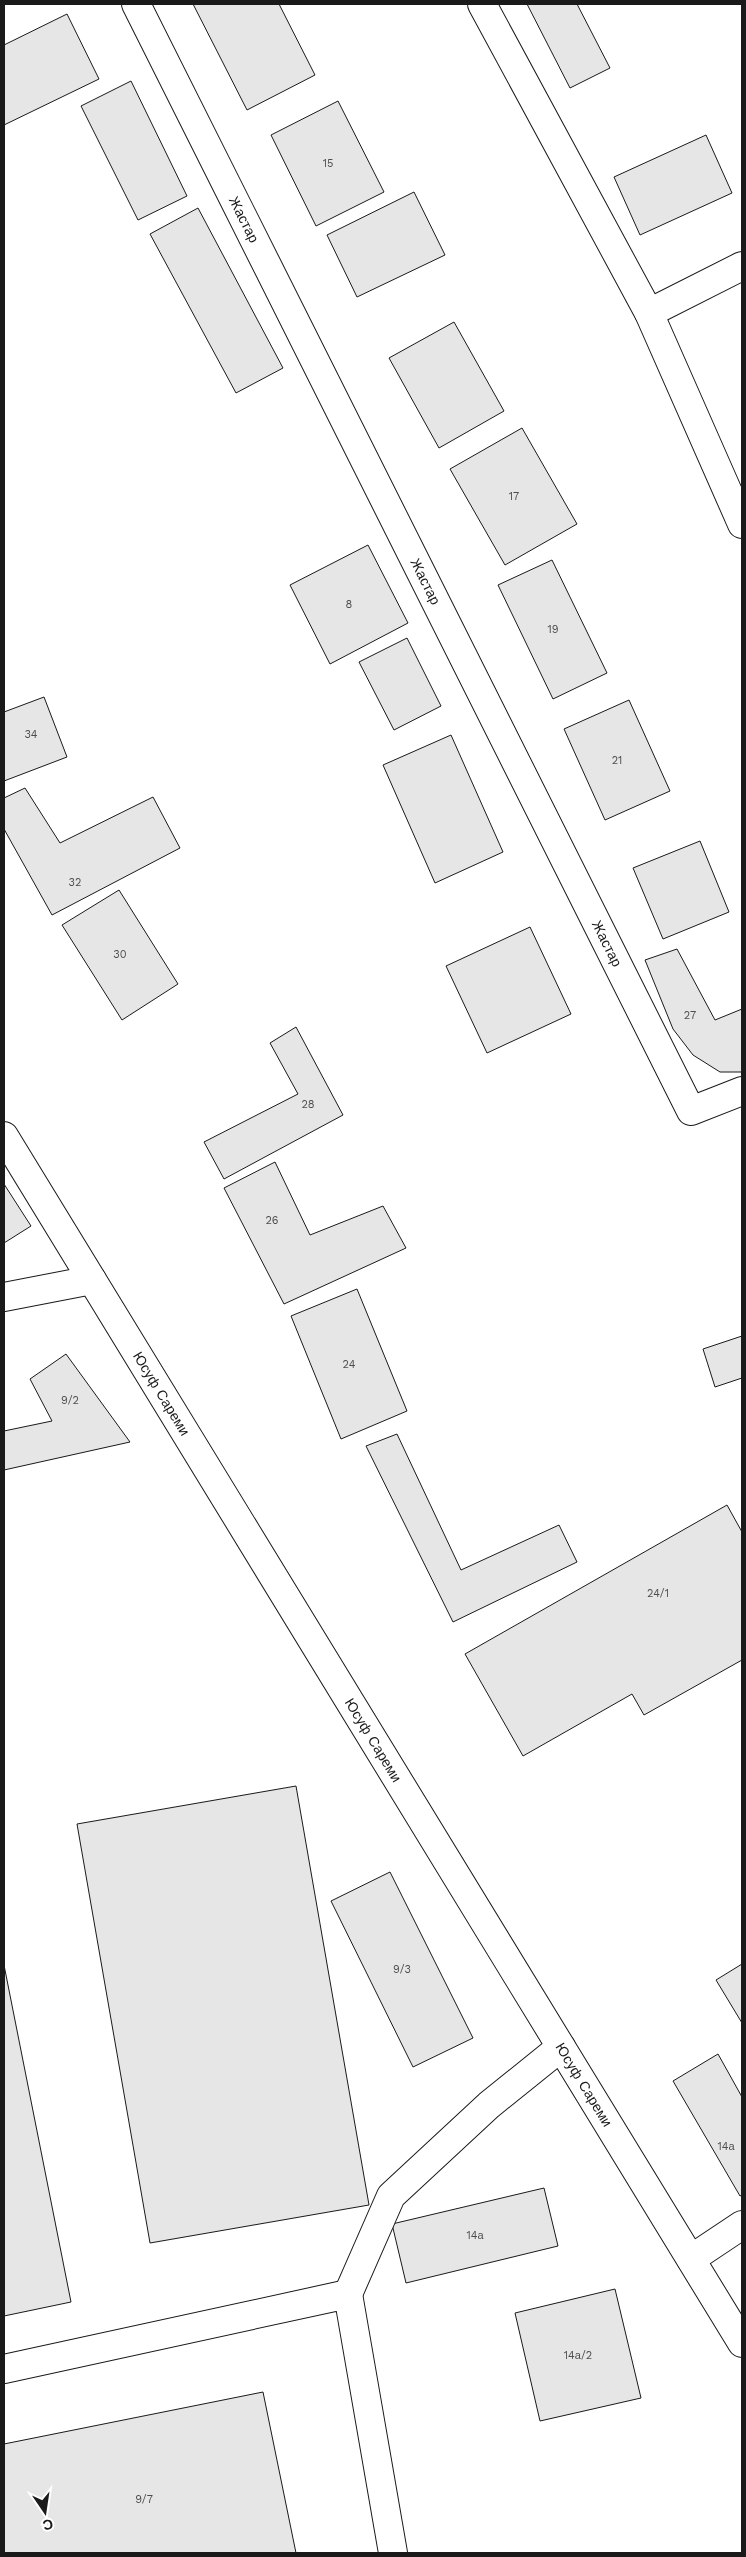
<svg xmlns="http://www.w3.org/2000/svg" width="746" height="2557" font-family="'Work Sans',sans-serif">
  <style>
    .building { fill: #e6e6e6; stroke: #1a1a1a }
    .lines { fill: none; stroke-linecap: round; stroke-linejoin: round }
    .street-casing { stroke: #1a1a1a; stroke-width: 30 }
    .secondary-casing { stroke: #1a1a1a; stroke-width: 30 }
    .street { stroke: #fff; stroke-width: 28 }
    .secondary { stroke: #fff; stroke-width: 28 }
    .labels { text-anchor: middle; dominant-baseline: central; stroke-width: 4; stroke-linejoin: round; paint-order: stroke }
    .number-label { font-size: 11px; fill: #4d4d4d }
    .street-label { font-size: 14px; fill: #1a1a1a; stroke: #fff }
  </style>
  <rect width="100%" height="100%" fill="#fff"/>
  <path class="building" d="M193 4H279L315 75 247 110Z
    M527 4H577L610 68 570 88Z
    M67 14 99 79 4 125V45Z
    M131 81 187 196 138 220 81 106Z
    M338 101 384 192 316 226 271 135Z
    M706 135 732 193 640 235 614 177Z
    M414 192 445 255 357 297 327 235Z
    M198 208 283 368 236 393 150 234Z
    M454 322 504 411 439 448 389 358Z
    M522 428 577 524 505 565 450 469Z
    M368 545 408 623 330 664 290 585Z
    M552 560 607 673 553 699 498 585Z
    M407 638 441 706 394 730 359 662Z
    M44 697 67 757 4 781V712Z
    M629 700 670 791 605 820 564 729Z
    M451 735 503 852 435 883 383 765Z
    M25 788 60 843 153 797 180 848 52 915 4 829V798Z
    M700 841 729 912 663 939 633 868Z
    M119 890 178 984 122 1020 62 925Z
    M530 927 571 1014 487 1053 446 966Z
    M677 949 715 1020 742 1009V1072H720L693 1055 673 1029 645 960Z
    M296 1027 343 1115 224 1179 204 1142 298 1094 270 1043Z
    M275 1162 310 1235 383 1206 406 1248 284 1304 224 1188Z
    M4 1184 31 1226 4 1243Z
    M357 1289 407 1411 341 1439 291 1316Z
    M742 1336V1378L715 1387 703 1349Z
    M66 1354 130 1442 4 1470V1431L52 1421 30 1379Z
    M397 1434 461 1570 559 1525 577 1562 453 1622 366 1446Z
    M727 1505 742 1532V1660L644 1715 632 1694 523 1756 465 1654Z
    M296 1786 369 2205 150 2243 77 1824Z
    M390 1872 473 2038 413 2067 331 1901Z
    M742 1964V2023L716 1980Z
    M4 1965 71 2302 4 2316Z
    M718 2054 742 2097V2195L740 2196 673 2081Z
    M544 2188 558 2246 406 2283 392 2224Z
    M615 2289 641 2398 540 2421 515 2313Z
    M263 2392 296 2553H4V2444Z"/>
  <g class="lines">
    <defs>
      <g id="street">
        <path id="s1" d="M136 4 691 1111 742 1091"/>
        <path d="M482 4 649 313 742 524"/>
        <path d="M649 313 742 266"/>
        <path d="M4 1297 92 1280"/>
        <path d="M691 2259 742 2225"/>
        <path d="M348 2294 391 2196 489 2105 561 2047"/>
        <path d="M4 2369 348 2294 393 2553"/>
      </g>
      <g id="secondary">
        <path id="s2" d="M4 1136 742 2343"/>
      </g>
    </defs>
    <use href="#street" class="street-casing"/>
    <use href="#secondary" class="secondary-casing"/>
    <use href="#street" class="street"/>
    <use href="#secondary" class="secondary"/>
  </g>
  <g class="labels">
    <g class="number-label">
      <text x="328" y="163">15</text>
      <text x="514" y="496">17</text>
      <text x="349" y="604">8</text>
      <text x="553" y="629">19</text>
      <text x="31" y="734">34</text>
      <text x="617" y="760">21</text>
      <text x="75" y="882">32</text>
      <text x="120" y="954">30</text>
      <text x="690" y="1015">27</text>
      <text x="308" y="1104">28</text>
      <text x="272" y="1220">26</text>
      <text x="349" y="1364">24</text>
      <text x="70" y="1400">9/2</text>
      <text x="658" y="1593">24/1</text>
      <text x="402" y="1969">9/3</text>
      <text x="726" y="2146">14а</text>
      <text x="475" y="2235">14а</text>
      <text x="578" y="2355">14а/2</text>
      <text x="144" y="2499">9/7</text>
    </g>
    <g class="street-label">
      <text stroke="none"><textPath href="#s1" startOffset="241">Жастар</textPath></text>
      <text stroke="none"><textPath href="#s1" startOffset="646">Жастар</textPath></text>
      <text stroke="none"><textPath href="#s1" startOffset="1051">Жастар</textPath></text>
      <text stroke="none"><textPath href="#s2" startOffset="302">Юсуф Сареми</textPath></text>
      <text stroke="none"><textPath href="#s2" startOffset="708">Юсуф Сареми</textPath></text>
      <text stroke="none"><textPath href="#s2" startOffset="1112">Юсуф Сареми</textPath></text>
    </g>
  </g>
  <rect width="746" height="2557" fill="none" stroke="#1a1a1a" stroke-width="10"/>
  <g transform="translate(45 2512) rotate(167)" stroke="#ffffff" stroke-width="4" paint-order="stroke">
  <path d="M0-4L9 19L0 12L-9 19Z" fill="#1a1a1a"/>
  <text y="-8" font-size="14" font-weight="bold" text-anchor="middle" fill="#1a1a1a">С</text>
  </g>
</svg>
